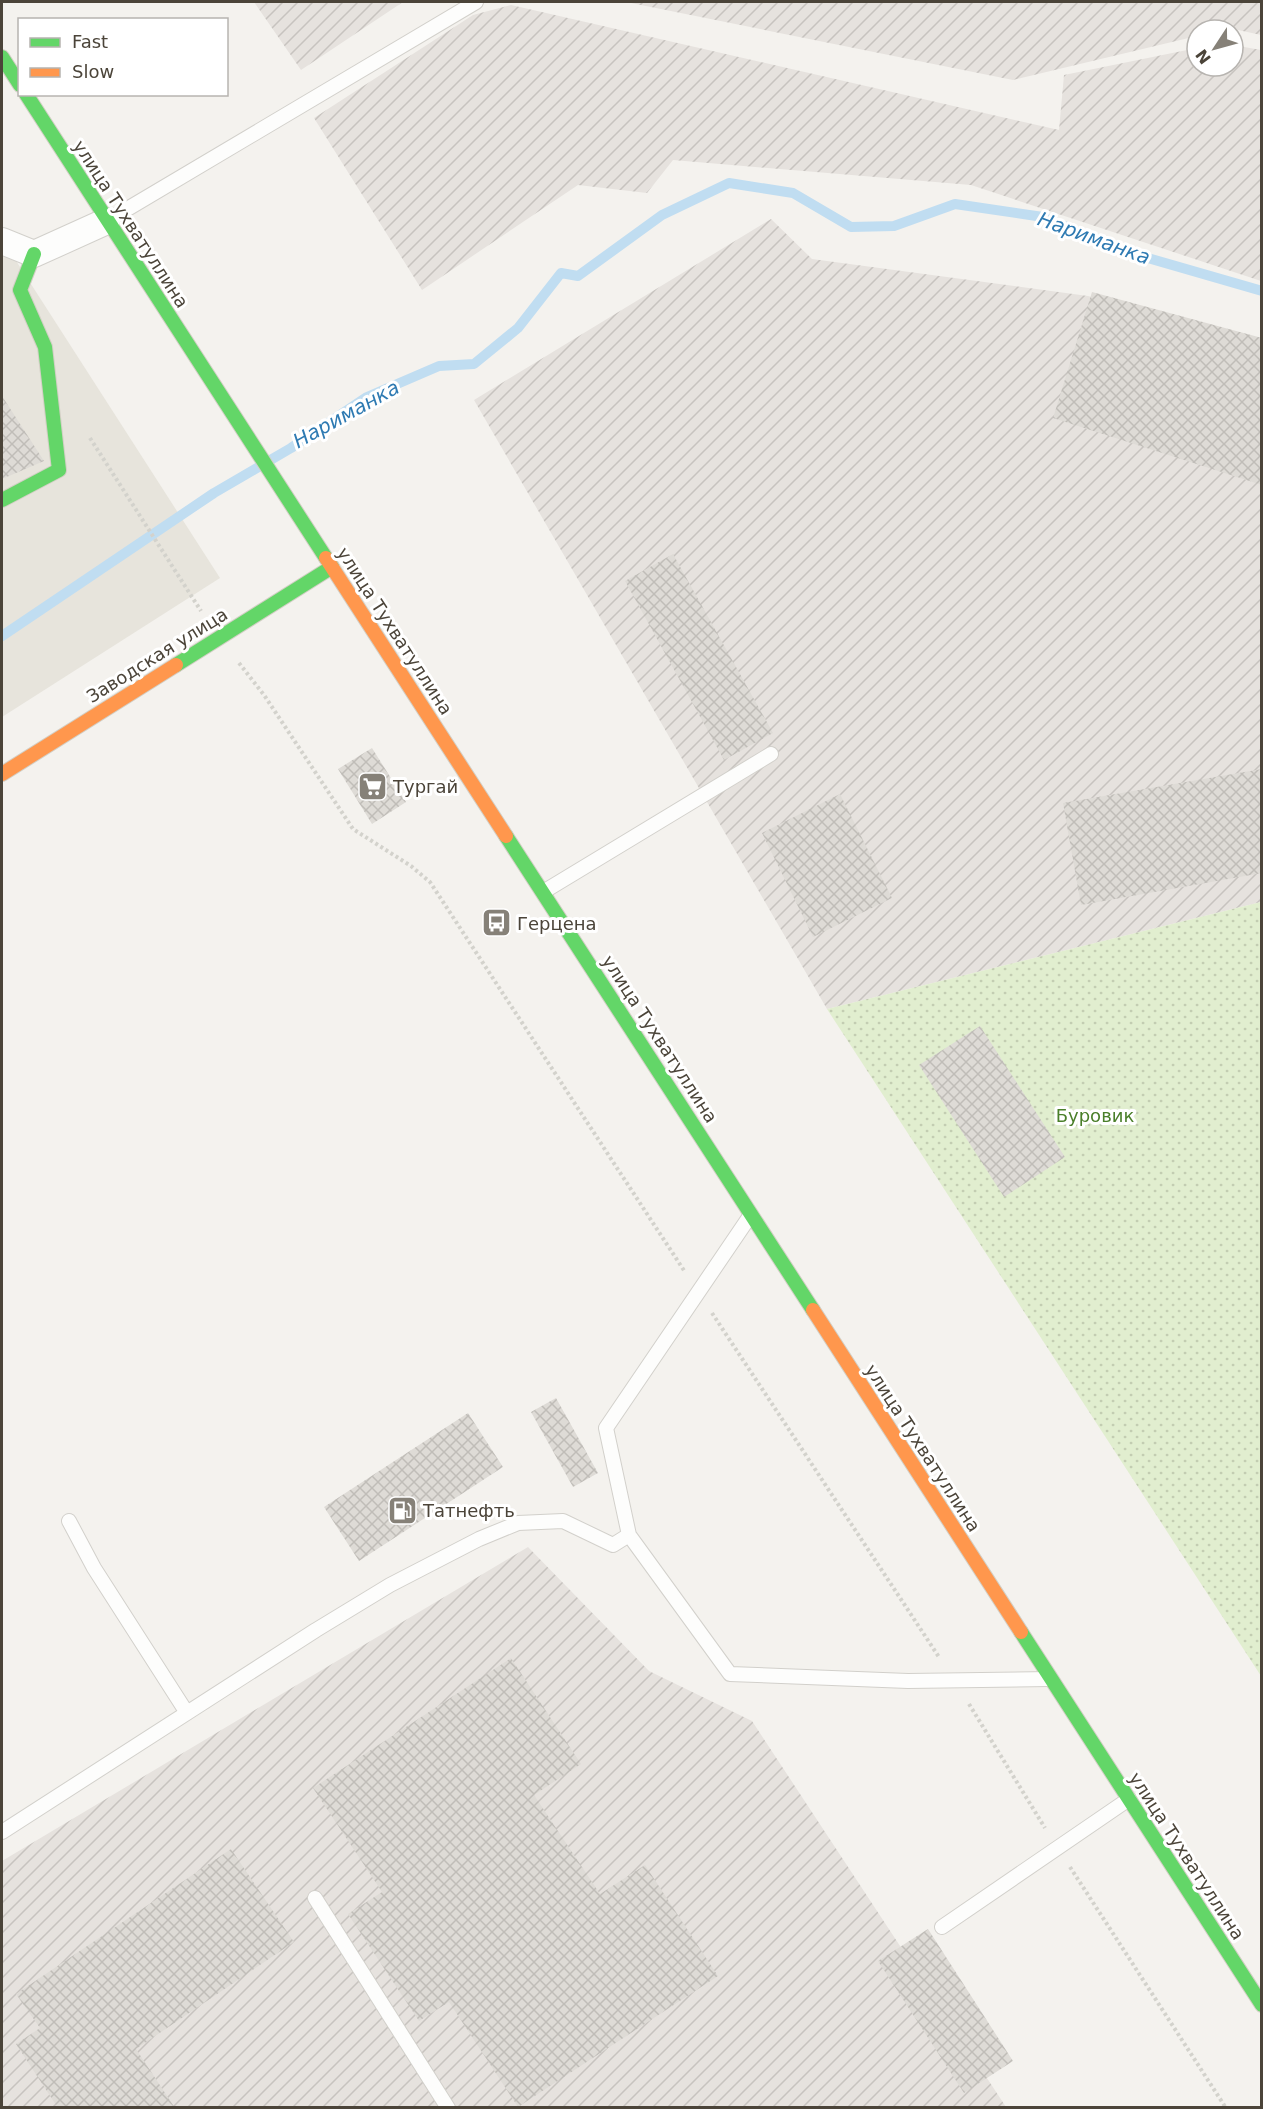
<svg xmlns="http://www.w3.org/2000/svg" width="1263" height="2109" font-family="'DejaVu Sans',sans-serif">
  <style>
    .residential { fill: #e7e4dc }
    .industrial { fill: url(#industrial-furrows) }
    .green { fill: url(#green-dots) }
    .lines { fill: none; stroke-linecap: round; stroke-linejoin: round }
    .stream { stroke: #c0ddf1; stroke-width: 10 }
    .building { fill: url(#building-cross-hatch) }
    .lane-casing { stroke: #d2d0cb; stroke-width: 16 }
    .street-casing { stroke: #d2d0cb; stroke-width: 28 }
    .fast-casing { stroke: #d3cfc5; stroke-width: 16 }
    .slow-casing { stroke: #d3cfc5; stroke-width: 16 }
    .path { stroke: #d3d2cc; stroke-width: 4; stroke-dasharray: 3 3; stroke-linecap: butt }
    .lane { stroke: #fdfdfc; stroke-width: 14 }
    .street { stroke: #fdfdfc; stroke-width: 26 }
    .fast { stroke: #63d668; stroke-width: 14 }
    .slow { stroke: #ff974d; stroke-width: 14 }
    .labels { text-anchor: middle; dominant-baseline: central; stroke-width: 6; stroke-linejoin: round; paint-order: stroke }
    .street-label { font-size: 18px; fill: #4b4439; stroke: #fff }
    .poi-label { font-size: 18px; fill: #4b4439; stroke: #fff; text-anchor: start }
    .park-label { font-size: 18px; fill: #4a7f2a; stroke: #fff }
    .water-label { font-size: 20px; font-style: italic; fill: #2e7ab2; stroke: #fff }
  </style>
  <defs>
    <pattern id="industrial-furrows" width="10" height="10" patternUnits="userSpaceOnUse" patternTransform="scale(1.5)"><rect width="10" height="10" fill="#e6e2de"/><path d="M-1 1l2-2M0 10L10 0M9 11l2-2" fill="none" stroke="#c7c3bf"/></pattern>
    <pattern id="green-dots" width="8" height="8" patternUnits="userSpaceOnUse" patternTransform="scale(1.5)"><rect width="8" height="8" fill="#e1eecf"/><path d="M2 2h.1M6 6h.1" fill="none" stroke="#c3cdb2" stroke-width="1.8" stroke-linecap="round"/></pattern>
    <pattern id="building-cross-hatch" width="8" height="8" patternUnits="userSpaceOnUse" patternTransform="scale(1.5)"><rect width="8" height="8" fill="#dedbd6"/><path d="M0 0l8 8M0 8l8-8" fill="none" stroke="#c0bdb8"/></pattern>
  </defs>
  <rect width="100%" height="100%" fill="#f4f2ee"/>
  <path class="residential" d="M2 239 220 578 2 717Z"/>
  <path class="industrial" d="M254 2H403L301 70Z
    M626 2H1261V35L1229 28 1197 30V36L1013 80Z
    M511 5 1059 130 1064 75 1197 48V66H1233V45L1261 50V281L971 185 673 160 647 193 578 185 422 290 314 118 473 15Z
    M771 219 812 259 1088 296 1261 345V902L827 1009 474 400Z
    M528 1547 649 1671 752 1721 1006 2107H2V1861Z"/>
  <path class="green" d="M1261 902V1676L827 1009Z"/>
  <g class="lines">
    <path class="stream" d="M2 636 214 493 291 448 367 397 439 366 474 364 518 328 561 273 578 276 662 215 729 183 793 193 851 227 894 226 955 204 1043 217 1127 252 1262 291"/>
  </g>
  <path class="building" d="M1092 292 1262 338V485L1053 418Z
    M2 396 44 461 2 479Z
    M673 554 773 733 724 760 625 581Z
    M372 748 406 802 372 824 338 769Z
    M1262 769V873L1081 905 1063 803Z
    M840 794 892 898 813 937 762 833Z
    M980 1026 1065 1157 1004 1197 919 1065Z
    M556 1398 598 1473 573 1487 531 1412Z
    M468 1413 503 1467 359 1561 324 1507Z
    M511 1658 581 1764 534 1795 600 1894 645 1865 718 1976 518 2107 449 2002 419 2021 348 1914 382 1892 313 1788Z
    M231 1849 294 1942 136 2049 175 2108H58L16 2044 40 2028 16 1994Z
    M928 1929 1013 2061 964 2093 878 1961Z"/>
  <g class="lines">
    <defs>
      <path id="lane" d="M107 221 476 2
        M543 892 771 754
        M750 1216 606 1428 629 1535 730 1674 908 1681 1049 1679
        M69 1521 94 1568 187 1713
        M2 1832 316 1630 390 1585 479 1539 518 1523 563 1521 613 1545 629 1535
        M315 1898 448 2108
        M942 1927 1129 1799"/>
      <path id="street" d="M2 241 34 254 107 221"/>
      <path id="fast" d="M2 57 20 85
        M26 94 326 558
        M2 500 59 470 45 347 20 290 34 254
        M176 665 332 567
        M506 836 813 1310
        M1021 1632 1262 2005"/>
      <path id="slow" d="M326 558 506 836
        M2 774 176 665
        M813 1310 1021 1632"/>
    </defs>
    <use href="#lane" class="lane-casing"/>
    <use href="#street" class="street-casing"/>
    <use href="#fast" class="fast-casing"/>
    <use href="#slow" class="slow-casing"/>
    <path class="path" d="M90 438 201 611
      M239 663 264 695 353 829 411 866 430 882 685 1272
      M712 1313 939 1657
      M969 1704 1045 1828
      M1070 1867 1226 2108"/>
    <use href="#lane" class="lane"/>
    <use href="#street" class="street"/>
    <use href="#fast" class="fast"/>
    <use href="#slow" class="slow"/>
  </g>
  <defs>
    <symbol id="supermarket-square" viewBox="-11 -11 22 22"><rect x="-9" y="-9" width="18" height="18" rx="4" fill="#868178" stroke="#fff"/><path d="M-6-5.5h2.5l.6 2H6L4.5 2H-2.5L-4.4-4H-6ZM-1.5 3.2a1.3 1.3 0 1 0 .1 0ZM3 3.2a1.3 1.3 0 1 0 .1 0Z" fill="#fff"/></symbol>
    <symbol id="bus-square" viewBox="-11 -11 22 22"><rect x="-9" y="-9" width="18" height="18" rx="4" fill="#868178" stroke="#fff"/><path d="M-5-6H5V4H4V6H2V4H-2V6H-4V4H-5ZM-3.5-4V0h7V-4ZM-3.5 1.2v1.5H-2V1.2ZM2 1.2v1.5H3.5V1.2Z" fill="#fff"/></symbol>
    <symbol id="fuel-square" viewBox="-11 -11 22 22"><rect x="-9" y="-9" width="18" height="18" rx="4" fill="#868178" stroke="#fff"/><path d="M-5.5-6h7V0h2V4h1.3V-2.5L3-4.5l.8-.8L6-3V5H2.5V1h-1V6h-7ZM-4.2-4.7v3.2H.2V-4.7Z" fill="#fff"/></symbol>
  </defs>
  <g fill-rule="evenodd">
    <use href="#supermarket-square" x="356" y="770" width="33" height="33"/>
    <use href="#bus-square" x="480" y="906" width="33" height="33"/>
    <use href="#fuel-square" x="386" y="1494" width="33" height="33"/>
  </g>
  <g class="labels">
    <g class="street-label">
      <text transform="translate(131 224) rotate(57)">улица Тухватуллина</text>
      <text transform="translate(395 631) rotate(57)">улица Тухватуллина</text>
      <text transform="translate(157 655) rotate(-32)">Заводская улица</text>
      <text transform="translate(660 1039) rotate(57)">улица Тухватуллина</text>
      <text transform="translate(923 1448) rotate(57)">улица Тухватуллина</text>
      <text transform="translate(1187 1856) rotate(57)">улица Тухватуллина</text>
    </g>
    <g class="poi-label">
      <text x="393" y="786">Тургай</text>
      <text x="517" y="923">Герцена</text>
      <text x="423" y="1510">Татнефть</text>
    </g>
    <g class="park-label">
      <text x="1095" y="1115">Буровик</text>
    </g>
    <g class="water-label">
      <text transform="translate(1094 238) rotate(20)">Нариманка</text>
      <text transform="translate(346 414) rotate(-29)">Нариманка</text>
    </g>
  </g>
  <rect width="1263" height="2109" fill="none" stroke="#4b4439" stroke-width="6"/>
  <rect x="18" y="18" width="210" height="78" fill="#ffffff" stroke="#b7b4b0" stroke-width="1.5"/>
  <rect x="30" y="38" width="30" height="9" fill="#63d668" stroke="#b7b4b0" stroke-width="1.5"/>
  <text x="72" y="48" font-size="18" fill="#4b4439">Fast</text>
  <rect x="30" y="68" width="30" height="9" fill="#ff974d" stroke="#b7b4b0" stroke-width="1.5"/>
  <text x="72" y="78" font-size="18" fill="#4b4439">Slow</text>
  <g transform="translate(1215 48) rotate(234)"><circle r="28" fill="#ffffff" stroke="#b7b4b0" stroke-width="1.5"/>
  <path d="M0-4.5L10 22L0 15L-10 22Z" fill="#868178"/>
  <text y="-9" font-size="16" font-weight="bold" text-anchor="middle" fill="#4b4439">N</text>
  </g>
</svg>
